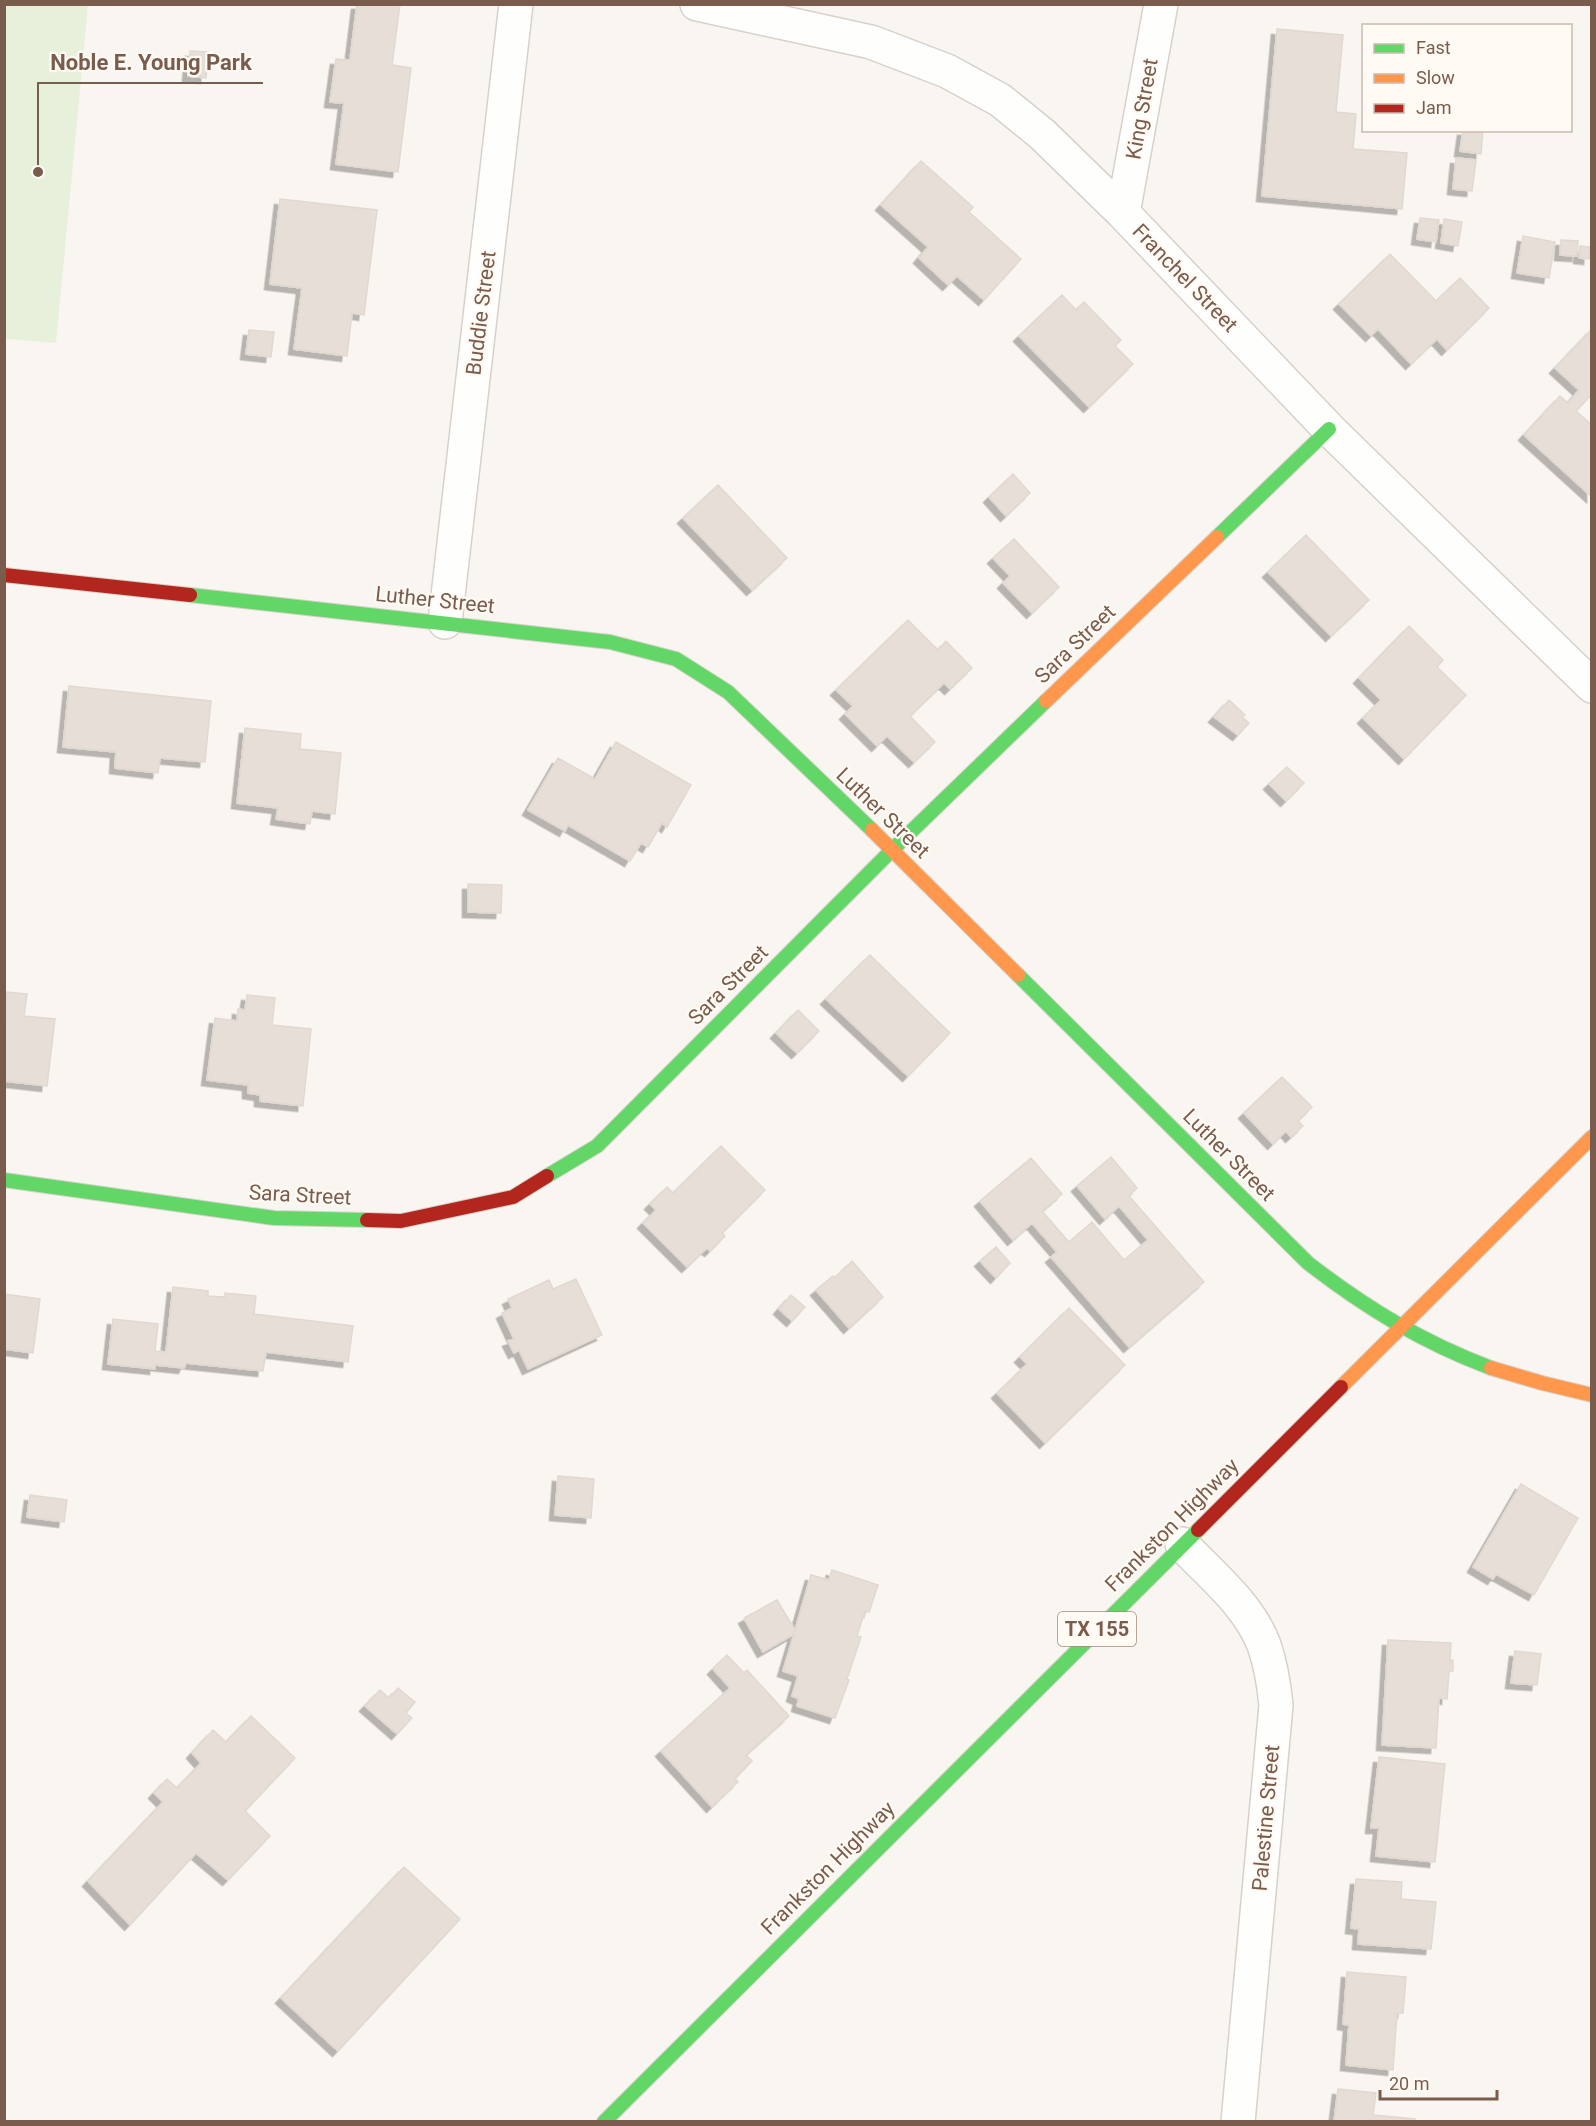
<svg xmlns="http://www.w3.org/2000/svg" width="1596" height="2126" font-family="Roboto,sans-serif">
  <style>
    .green { fill: #e7f0db }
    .building { fill: #e6ded7; stroke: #e2d8d2; stroke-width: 1.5; filter: url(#shadow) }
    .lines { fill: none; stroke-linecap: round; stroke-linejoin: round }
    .street-casing { stroke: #d7d1cb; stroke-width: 36 }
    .fast-casing { stroke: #d9d2cb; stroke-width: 16 }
    .slow-casing { stroke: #d9d2cb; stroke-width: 16 }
    .jam-casing { stroke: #d9d2cb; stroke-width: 16 }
    .street { stroke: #fefefd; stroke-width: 33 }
    .fast { stroke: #63d668; stroke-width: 14 }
    .slow { stroke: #ff974d; stroke-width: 14 }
    .jam { stroke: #b3261e; stroke-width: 14 }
    .labels { text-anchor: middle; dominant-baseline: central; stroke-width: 4.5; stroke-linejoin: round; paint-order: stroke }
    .shield { fill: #fffaf3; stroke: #a28b7f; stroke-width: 1.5 }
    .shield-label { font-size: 20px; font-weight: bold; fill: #7a5c4d }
    .street-label { font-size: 21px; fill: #7a5c4d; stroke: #fffaf3 }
    .leader { fill: none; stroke: #7a5c4d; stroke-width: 2 }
    .callout-dot { fill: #7a5c4d; stroke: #fffaf3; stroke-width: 2 }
    .callout-label { font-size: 22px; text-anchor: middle; font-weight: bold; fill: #7a5c4d; stroke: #fffaf3; stroke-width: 4.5; stroke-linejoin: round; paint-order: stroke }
  </style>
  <defs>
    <filter id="shadow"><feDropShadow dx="-5.5" dy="5.5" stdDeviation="0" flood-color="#0004"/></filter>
  </defs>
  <rect width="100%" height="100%" fill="#f9f5f0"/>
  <path class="green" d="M4 5H88L56 343 5 339Z"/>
  <path class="building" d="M357 4H400L392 65 411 68 398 172 336 164 344 103 330 102 336 59 350 60Z
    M1277 29 1343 35 1336 112 1356 114 1353 149 1407 153 1402 209 1262 196Z
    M190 51 208 52 206 78 188 76Z
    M1463 130H1483L1481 154 1460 151Z
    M1456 158 1476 160 1472 191 1453 189Z
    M921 161 973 207 969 212 1021 259 984 300 957 276 948 285 919 258 928 247 881 205Z
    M280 199 377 210 364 315 352 313 347 356 294 349 302 288 270 284Z
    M1420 218 1439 220 1436 242 1417 239Z
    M1444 219 1462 222 1458 246 1441 243Z
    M1523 236 1555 242 1549 278 1517 273Z
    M1561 240 1578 241 1577 256 1560 255Z
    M1580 246 1590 247 1589 259 1579 258Z
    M1390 254 1436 301 1460 278 1489 308 1447 350 1437 339 1411 364 1378 329 1371 336 1339 304Z
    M1062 295 1076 310 1084 302 1121 340 1115 346 1133 364 1089 407 1019 336Z
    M1592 329V394L1576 411 1592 425V497L1524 435 1560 396 1568 403 1579 390 1555 368Z
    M249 330 274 332 271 357 246 354Z
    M1013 474 1030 493 1006 516 989 497Z
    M718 485 787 558 752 590 683 518Z
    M1306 535 1369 600 1331 636 1268 572Z
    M1014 539 1059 587 1032 613 1003 583 1010 576 993 558Z
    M908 620 938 650 946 641 972 668 950 689 944 683 910 716 935 742 914 762 887 736 877 746 845 714 853 706 836 690Z
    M1409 626 1443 660 1437 667 1466 695 1404 759 1363 718 1381 700 1359 678Z
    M69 686 211 701 205 762 160 758 158 773 115 768 116 752 63 747Z
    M1229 700 1245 715 1242 717 1249 723 1238 735 1214 717Z
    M245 728 301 734 300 749 341 753 335 814 312 811 310 824 276 819 278 808 237 803Z
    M616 742 691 785 667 827 662 823 648 847 641 843 630 861 568 825 565 831 528 810 558 758 595 779Z
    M1287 767 1304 783 1286 801 1269 784Z
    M468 884 502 885 501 913 468 912Z
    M870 955 950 1033 908 1076 826 999Z
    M6 992 27 994 24 1016 55 1019 47 1086 4 1081Z
    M247 995 275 998 272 1025 311 1029 303 1106 260 1101V1095L248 1093V1085L207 1080 215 1018 237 1021 238 1009 245 1010Z
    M798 1010 819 1031 797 1053 776 1033Z
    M1282 1077 1312 1107 1298 1121 1303 1126 1291 1137 1286 1131 1273 1144 1244 1113Z
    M721 1146 765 1190 722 1233 725 1236 710 1251 707 1248 687 1267 643 1223 656 1210 650 1204 667 1187 673 1193Z
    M1111 1157 1137 1188 1129 1196 1204 1282 1129 1347 1051 1257 1057 1252 1032 1223 1013 1240 980 1201 1031 1158 1062 1194 1042 1211 1069 1242 1092 1222 1124 1260 1148 1240 1119 1206 1105 1219 1077 1186Z
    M996 1247 1010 1263 996 1278 980 1261Z
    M852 1261 883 1297 849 1328 816 1290 833 1276 835 1278Z
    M576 1279 602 1335 528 1369 519 1350 514 1353 508 1341 514 1339 502 1313 512 1308 508 1299 549 1280 553 1289Z
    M173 1287 208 1291V1296L225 1297V1293L256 1296 254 1314 353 1326 348 1362 266 1352 263 1371 186 1363 184 1368 155 1365V1369L108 1364 113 1319 158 1324 155 1351 166 1352Z
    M4 1294 40 1299 33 1353 4 1349Z
    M791 1295 805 1307 792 1321 779 1309Z
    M1069 1308 1125 1365 1045 1443 997 1393 1027 1364 1020 1357Z
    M558 1476 594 1479 591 1518 555 1515Z
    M1521 1484 1578 1518 1534 1595 1496 1574 1493 1579 1473 1567Z
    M30 1495 67 1500 64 1522 27 1517Z
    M832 1570 878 1585 869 1612 865 1611 857 1636 861 1637 847 1679 849 1680 835 1718 797 1706 799 1699 792 1696 798 1676 783 1671 794 1634 763 1652 744 1618 777 1600 795 1630 811 1575 829 1580Z
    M1388 1640 1451 1643 1450 1661 1453 1660V1671H1449L1447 1699 1439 1698 1436 1748 1382 1745Z
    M1515 1651 1541 1654 1537 1685 1511 1683Z
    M727 1655 744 1673 747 1670 789 1716 746 1755 752 1761 735 1778 738 1782 712 1807 661 1751 730 1688 713 1669Z
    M398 1688 415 1702 406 1713 412 1718 397 1734 365 1706 380 1690 389 1698Z
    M251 1716 295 1758 245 1811 270 1836 228 1880 196 1853 130 1925 88 1881 163 1802 154 1793 167 1779 177 1788 201 1763 192 1753 213 1730 226 1742Z
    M1379 1757 1445 1764 1435 1862 1376 1856 1379 1828H1371Z
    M404 1867 460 1919 338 2051 281 1998Z
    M1356 1879 1402 1882 1401 1899 1436 1902 1431 1949 1358 1944 1359 1929 1351 1928Z
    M1347 1972 1406 1977 1403 2013H1397L1393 2070 1346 2065 1349 2025 1343 2024Z
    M1338 2089 1376 2093 1373 2115 1415 2119 1414 2122H1334Z"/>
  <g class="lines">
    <defs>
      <path id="street" d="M697 4 871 42 947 71 1000 100 1042 134 1123 213 1329 429 1592 686
        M1123 213 1161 4
        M445 622 516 4
        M1182 1544C1211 1575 1249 1605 1264 1645 1271 1665 1274 1685 1276 1705L1238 2122"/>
      <path id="fast" d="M1217 537 1329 429
        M190 595 610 642 676 659 728 692 872 830
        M1018 975 1308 1263C1366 1308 1422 1342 1491 1368
        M547 1176 597 1146 892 850 1046 701
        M4 1180 274 1218 367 1220
        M604 2122 1198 1530"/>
      <path id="slow" d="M1046 701 1217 537
        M872 830 1018 975
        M1491 1368 1542 1383 1592 1395
        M1341 1387 1592 1137"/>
      <path id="jam" d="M4 575 190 595
        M367 1220 401 1221 513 1197 547 1176
        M1198 1530 1341 1387"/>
    </defs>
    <use href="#street" class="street-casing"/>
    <use href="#fast" class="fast-casing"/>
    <use href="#slow" class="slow-casing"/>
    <use href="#jam" class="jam-casing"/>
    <use href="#street" class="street"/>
    <use href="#fast" class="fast"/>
    <use href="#slow" class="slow"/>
    <use href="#jam" class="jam"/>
  </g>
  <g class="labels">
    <rect class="shield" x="1058" y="1612" width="78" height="34" rx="4.5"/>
    <g class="shield-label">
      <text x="1097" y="1629">TX 155</text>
    </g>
    <g class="street-label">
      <text transform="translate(1142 109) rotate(-80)">King Street</text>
      <text transform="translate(1185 278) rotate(46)">Franchel Street</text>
      <text transform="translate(481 313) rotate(-83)">Buddie Street</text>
      <text transform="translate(435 600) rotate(6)">Luther Street</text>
      <text transform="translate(1075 644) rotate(-44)">Sara Street</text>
      <text transform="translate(883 813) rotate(44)">Luther Street</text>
      <text transform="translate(728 985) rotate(-45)">Sara Street</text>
      <text transform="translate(1229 1155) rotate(45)">Luther Street</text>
      <text transform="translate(300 1195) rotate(3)">Sara Street</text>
      <text transform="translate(1172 1525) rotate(-45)">Frankston Highway</text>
      <text transform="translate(1266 1818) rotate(-85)">Palestine Street</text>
      <text transform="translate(828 1868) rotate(-45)">Frankston Highway</text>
    </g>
  </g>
  <path class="leader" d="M38 172L38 83H263"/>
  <circle class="callout-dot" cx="38" cy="172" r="6"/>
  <g class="callout-label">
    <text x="151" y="70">Noble E. Young Park</text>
  </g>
  <rect width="1596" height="2126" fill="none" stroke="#7a5c4d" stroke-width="12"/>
  <rect x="1362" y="24" width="210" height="108" fill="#fffaf3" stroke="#cabbb1" stroke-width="1.5"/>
  <rect x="1374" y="44" width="30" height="9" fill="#63d668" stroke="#cabbb1" stroke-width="1.5"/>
  <text x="1416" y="54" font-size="18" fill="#7a5c4d">Fast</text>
  <rect x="1374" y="74" width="30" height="9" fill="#ff974d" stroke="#cabbb1" stroke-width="1.5"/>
  <text x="1416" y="84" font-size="18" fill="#7a5c4d">Slow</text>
  <rect x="1374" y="104" width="30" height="9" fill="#b3261e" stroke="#cabbb1" stroke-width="1.5"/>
  <text x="1416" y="114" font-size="18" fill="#7a5c4d">Jam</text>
  <path d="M1380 2090v9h117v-9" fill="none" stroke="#7a5c4d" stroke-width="3"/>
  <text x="1389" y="2090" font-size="18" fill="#7a5c4d" stroke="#fffaf3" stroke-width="4.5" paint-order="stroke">20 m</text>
</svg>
